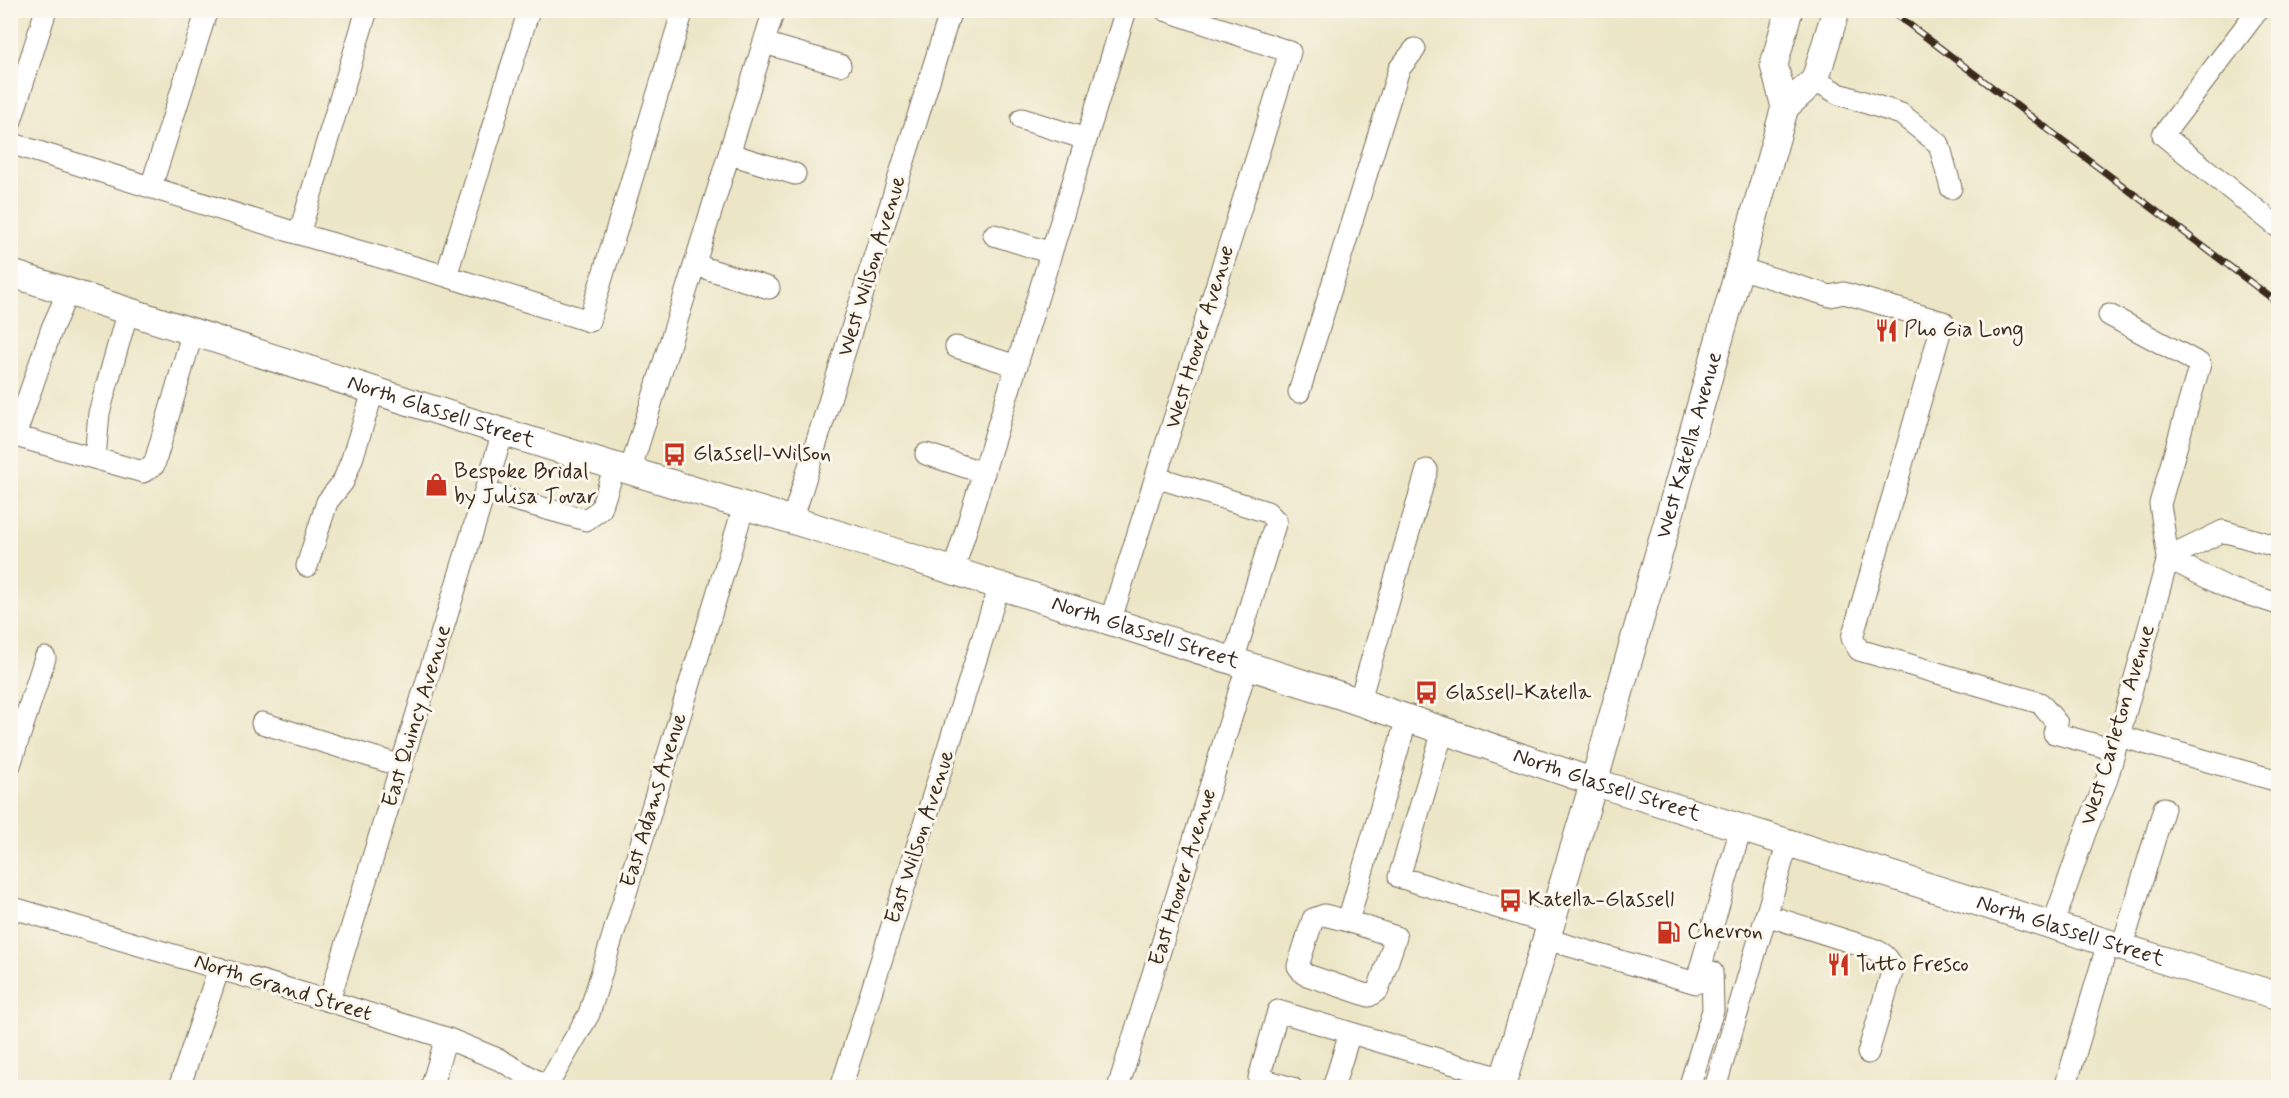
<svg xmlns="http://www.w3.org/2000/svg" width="2289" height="1098" font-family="Mynerve,sans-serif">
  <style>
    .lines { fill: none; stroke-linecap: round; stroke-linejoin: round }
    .minor-casing { stroke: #796c59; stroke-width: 23 }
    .major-casing { stroke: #796c59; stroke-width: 29 }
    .minor { stroke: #fff; stroke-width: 21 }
    .major { stroke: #fff; stroke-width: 27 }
    .rail-casing { stroke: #3b2a1e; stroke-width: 7 }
    .rail { stroke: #fbf7ec; stroke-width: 4.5; stroke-dasharray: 14; stroke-linecap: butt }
    .labels { text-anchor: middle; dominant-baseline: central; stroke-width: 6; stroke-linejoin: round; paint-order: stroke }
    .street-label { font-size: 22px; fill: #3b2a1e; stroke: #fbf7ec }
    .poi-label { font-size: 22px; fill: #3b2a1e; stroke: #fbf7ec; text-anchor: start }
  </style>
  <rect width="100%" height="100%" fill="#fbf7ec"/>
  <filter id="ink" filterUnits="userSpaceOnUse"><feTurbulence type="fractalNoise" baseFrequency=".0167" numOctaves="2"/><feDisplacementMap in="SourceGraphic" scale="12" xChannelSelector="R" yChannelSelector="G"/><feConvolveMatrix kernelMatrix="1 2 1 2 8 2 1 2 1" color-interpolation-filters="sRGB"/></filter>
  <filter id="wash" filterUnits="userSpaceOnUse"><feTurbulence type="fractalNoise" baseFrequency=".008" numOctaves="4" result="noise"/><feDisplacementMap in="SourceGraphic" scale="24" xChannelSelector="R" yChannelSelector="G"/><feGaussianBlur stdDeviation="1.35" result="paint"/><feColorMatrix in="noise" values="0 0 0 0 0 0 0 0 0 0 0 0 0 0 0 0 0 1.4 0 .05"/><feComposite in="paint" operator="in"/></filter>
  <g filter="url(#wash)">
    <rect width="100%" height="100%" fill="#ece6c7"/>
  </g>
  <g filter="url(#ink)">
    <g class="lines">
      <defs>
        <path id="minor" d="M2258 10 2163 135 2278 227
          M764 43 840 65
          M1815 80 1839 94 1901 114 1939 144 1951 188
          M1022 119 1086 139
          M10 124 46 10
          M10 143 299 234 446 276 589 321 683 10
          M730 154 795 174
          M151 187 207 10
          M299 234 367 10
          M994 235 1051 253
          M695 265 769 288
          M1739 268 1830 296 1844 293 1943 322 1852 638 1859 650 2040 703 2057 723 2054 733 2115 750
          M446 276 529 10
          M68 292 52 328 15 436 143 472 154 465 193 331
          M956 347 1017 366
          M1299 392 1399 69 1415 49
          M926 454 984 473
          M95 458 99 413 128 310
          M630 471 774 10
          M1156 477 1267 512 1276 521 1233 661
          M486 492 586 520 601 509 615 466
          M792 521 951 10
          M2168 558 2228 588 2278 604
          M2168 558 2223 531 2278 547
          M307 566 327 502 343 482 352 459 374 389
          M953 572 1126 10
          M1110 622 1290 52 1165 10
          M1359 703 1427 470
          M262 723 402 766
          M1443 731 1399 877 1551 924
          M2119 736 2278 781
          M10 765 45 658
          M10 907 329 1001 446 1038 500 1060 549 1088
          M1766 915 1870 948C1882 952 1889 957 1893 969L1868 1053
          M1348 921 1324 915 1313 919 1298 966 1304 974 1369 996 1378 990 1396 937 1348 921 1407 718
          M2053 925 2085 833 2107 779 2168 558 2160 504 2200 364 2109 315
          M1546 939 1696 983 1741 828
          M2122 947 2164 808
          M329 1001 503 432
          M547 1086 589 1014 744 506
          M179 1088 219 968
          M431 1088 446 1038
          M841 1088 999 586
          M1118 1088 1247 666
          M1292 1088 1259 1078 1278 1011 1504 1079
          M1333 1088 1350 1033
          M1689 1088 1713 1010 1712 972
          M1715 1088 1788 842
          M2065 1088 2108 943"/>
        <g id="major">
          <path d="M1785 107 1815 80 1836 10"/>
          <path id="s1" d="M10 273 503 432 870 544 1339 695 1594 782 2278 996"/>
          <path id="s2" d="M1501 1088 1594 782 1785 107 1774 65 1789 10"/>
        </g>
      </defs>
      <use href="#minor" class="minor-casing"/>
      <use href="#major" class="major-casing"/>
      <use href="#minor" class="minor"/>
      <use href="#major" class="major"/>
      <defs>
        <path id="rail" d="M1890 10 2278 303"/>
      </defs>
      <use href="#rail" class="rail-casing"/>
      <use href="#rail" class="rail"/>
    </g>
  </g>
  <defs>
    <symbol id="restaurant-bare" viewBox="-9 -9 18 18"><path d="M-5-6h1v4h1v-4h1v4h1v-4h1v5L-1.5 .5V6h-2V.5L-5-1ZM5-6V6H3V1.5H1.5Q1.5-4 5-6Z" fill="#c8321e" stroke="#fbf7ec" stroke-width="2.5" paint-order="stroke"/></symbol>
    <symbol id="bus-bare" viewBox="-9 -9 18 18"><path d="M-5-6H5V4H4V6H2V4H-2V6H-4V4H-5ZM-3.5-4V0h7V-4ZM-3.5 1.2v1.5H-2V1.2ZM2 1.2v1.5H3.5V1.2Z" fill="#c8321e" stroke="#fbf7ec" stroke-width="2.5" paint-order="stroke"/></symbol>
    <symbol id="shop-bare" viewBox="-9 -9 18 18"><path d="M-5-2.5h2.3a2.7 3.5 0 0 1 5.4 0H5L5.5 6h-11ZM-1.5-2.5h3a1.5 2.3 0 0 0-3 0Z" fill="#c8321e" stroke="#fbf7ec" stroke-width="2.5" paint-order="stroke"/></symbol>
    <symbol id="fuel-bare" viewBox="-9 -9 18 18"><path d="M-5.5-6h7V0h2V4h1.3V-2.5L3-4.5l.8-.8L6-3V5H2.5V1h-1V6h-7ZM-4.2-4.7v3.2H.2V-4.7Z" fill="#c8321e" stroke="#fbf7ec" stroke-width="2.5" paint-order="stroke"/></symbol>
  </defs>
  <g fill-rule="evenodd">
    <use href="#restaurant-bare" x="1870" y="314" width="33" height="33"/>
    <use href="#bus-bare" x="658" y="438" width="33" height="33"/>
    <use href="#shop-bare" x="420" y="468" width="33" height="33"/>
    <use href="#bus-bare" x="1410" y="676" width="33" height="33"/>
    <use href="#bus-bare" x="1494" y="884" width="33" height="33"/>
    <use href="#fuel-bare" x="1652" y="916" width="33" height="33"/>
    <use href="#restaurant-bare" x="1822" y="948" width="33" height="33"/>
  </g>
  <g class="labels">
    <g class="street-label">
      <text transform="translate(872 266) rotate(-73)">West Wilson Avenue</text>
      <text transform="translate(1200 337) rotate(-73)">West Hoover Avenue</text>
      <text stroke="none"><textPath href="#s1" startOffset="453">North Glassell Street</textPath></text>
      <text stroke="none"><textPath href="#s2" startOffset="670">West Katella Avenue</textPath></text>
      <text stroke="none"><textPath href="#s1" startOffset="1191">North Glassell Street</textPath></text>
      <text transform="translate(417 716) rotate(-73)">East Quincy Avenue</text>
      <text transform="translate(2118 725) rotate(-73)">West Carleton Avenue</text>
      <text stroke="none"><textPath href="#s1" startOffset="1677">North Glassell Street</textPath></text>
      <text transform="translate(654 800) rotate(-73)">East Adams Avenue</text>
      <text transform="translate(920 837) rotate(-72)">East Wilson Avenue</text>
      <text transform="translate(1183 877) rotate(-73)">East Hoover Avenue</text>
      <text stroke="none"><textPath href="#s1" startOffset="2163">North Glassell Street</textPath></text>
      <text transform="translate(283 988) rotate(17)">North Grand Street</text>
    </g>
    <g class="poi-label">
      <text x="1904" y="330">Pho Gia Long</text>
      <text x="693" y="454">Glassell-Wilson</text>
      <text x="454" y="472">Bespoke Bridal<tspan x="454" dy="25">by Julisa Tovar</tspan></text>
      <text x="1445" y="693">Glassell-Katella</text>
      <text x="1528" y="900">Katella-Glassell</text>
      <text x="1687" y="932">Chevron</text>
      <text x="1856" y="965">Tutto Fresco</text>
    </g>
  </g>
  <rect width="2289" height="1098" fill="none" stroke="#fbf7ec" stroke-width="36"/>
</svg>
